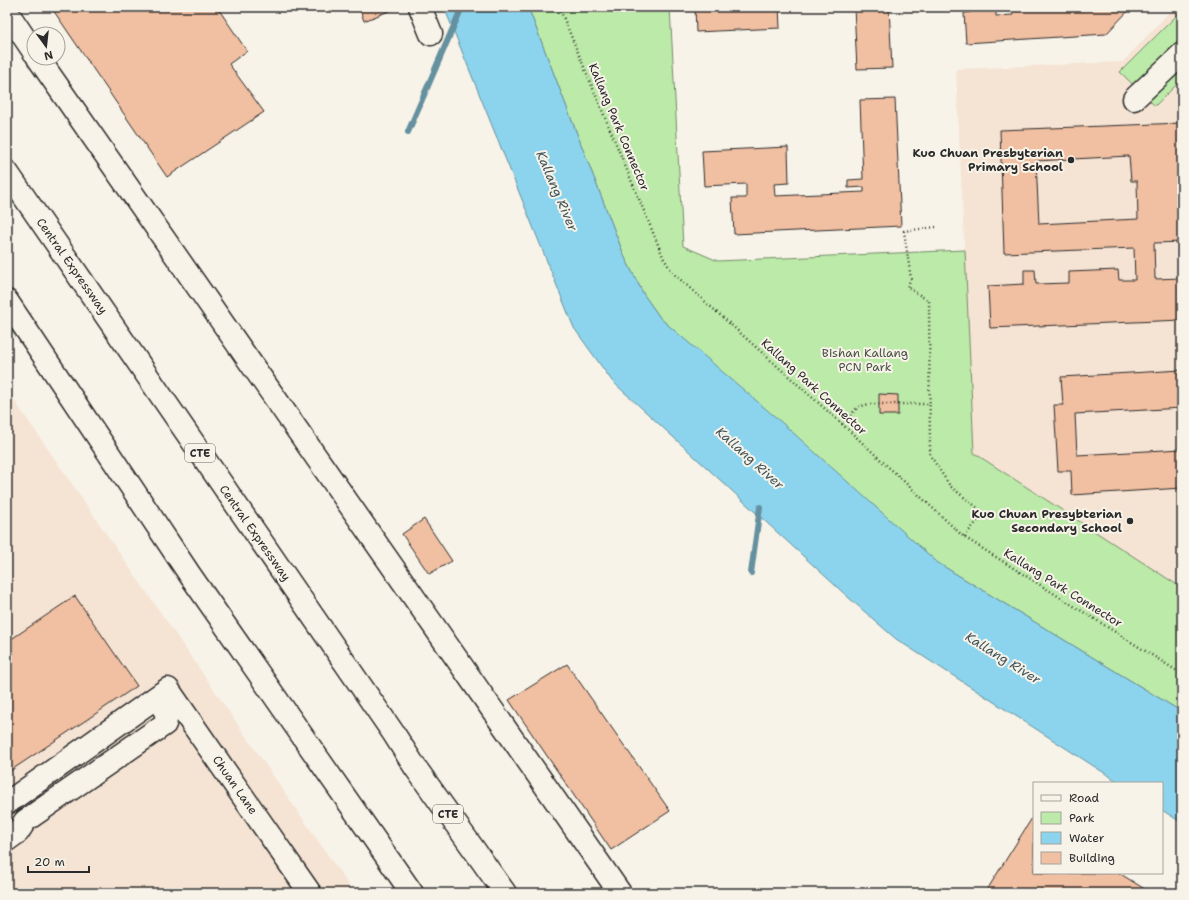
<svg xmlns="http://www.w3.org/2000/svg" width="1189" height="900" font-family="'Shantell Sans',sans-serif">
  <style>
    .built { fill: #f5e3d3 }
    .green { fill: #bceaa8; stroke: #748a6a }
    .water { fill: #8cd4ed; stroke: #65909f }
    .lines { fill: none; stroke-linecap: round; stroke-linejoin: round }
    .stream { stroke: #65909f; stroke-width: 6 }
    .building { fill: #f1bfa1; stroke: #2b2b2b; fill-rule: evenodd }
    .minor-casing { stroke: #2b2b2b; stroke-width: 25 }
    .highway-casing { stroke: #2b2b2b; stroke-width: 25 }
    .path { stroke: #2b2b2b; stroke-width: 2.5; stroke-dasharray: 1 3; stroke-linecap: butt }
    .minor { stroke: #f7f3e8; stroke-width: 22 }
    .highway { stroke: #f7f3e8; stroke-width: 22 }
    .poi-dot { fill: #2b2b2b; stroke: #f7f3e8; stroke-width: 1.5 }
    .labels { text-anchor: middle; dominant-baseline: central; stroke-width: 4; stroke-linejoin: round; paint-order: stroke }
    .shield { fill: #f7f3e8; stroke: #686764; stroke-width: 1 }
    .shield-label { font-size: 11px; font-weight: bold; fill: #2b2b2b }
    .street-label { font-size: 12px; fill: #2b2b2b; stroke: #f7f3e8 }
    .poi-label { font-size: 12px; font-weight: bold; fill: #2b2b2b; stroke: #f7f3e8; text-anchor: end }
    .park-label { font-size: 12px; fill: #485144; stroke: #f7f3e8 }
    .water-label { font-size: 13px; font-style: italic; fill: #43555c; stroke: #f7f3e8 }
  </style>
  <rect width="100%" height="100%" fill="#f7f3e8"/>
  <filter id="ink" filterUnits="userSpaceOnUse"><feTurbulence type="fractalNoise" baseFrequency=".025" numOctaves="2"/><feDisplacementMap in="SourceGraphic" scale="8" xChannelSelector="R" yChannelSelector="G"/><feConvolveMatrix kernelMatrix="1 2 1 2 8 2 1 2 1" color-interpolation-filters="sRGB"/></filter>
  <g filter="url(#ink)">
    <path class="built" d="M1174 7H1182V588L974 453 956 69 1123 62Z
      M7 390 354 893H7Z"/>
    <path class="green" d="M528 7H670L683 246 718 261 965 250 974 453 1182 588V712L938 563 661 319 644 295 625 258Z
      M1179 13 1182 16V79L1155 106 1120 72Z"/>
    <path class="water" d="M444 7H528L625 258 644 295 661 319 780 421 938 563 1182 712V823L1162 810V783H1120L896 639 849 598 612 381 574 328Z"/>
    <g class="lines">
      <path class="stream" d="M408 132 462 7
        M751 573 760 507"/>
    </g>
    <path class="building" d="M51 7H217L247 51 229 64 264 112 167 177Z
      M359 7H399L364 21Z
      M695 7H779L780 28 696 32Z
      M854 7H889L892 68 857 69Z
      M970 7H996V16L1013 15 1012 8 1132 7 1106 34 966 43 964 13 971 12Z
      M895 99 901 226 734 234 732 198H746V184L704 186 702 151 788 147 789 183 774 184 775 196 864 192V187L848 188V180L863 179 860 100Z
      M1182 123V242L1154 243 1155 279 1182 278V320L990 328 988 286 1024 284V270H1035L1036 284 1069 283V272L1118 270 1119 280H1135L1134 248 1004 253 1000 130ZM1129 156 1131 181H1137L1138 219 1039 224 1036 161Z
      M1182 370V408L1075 414 1077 455 1182 449V488L1072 495 1071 471H1058L1054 405H1063L1061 377Z
      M879 394 898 395V415H879Z
      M424 519 452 561 429 574 402 534Z
      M75 596 137 686 7 773V642Z
      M567 664 670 811 611 850 509 700Z
      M1032 818 1034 820V873H1119L1151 893H985Z"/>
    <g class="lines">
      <defs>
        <path id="minor" d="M420 7 431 34
          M7 12 34 52
          M38 58 620 893
          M1134 99 1182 54
          M7 803 168 689 310 893
          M7 840 18 832 25 821 165 724C169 712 163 708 156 698"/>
        <path id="highway" d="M7 172 394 734 415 767 505 893
          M7 301 190 575 412 893"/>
      </defs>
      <use href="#minor" class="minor-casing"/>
      <use href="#highway" class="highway-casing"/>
      <path class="path" d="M559 7 664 259 673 273 842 424 964 537 1182 674
        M936 227 904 231 911 279 907 287 929 301 930 455 950 486 984 513 964 537
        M842 424 858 407 869 404H930"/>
      <use href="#minor" class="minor"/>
      <use href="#highway" class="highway"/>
    </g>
  </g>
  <g class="poi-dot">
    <circle cx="1071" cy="160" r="4"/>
    <circle cx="1130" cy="521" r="4"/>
  </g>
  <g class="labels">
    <g class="shield">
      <rect x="185" y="444" width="30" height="18" rx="3"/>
      <rect x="433" y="805" width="30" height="18" rx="3"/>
    </g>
    <g class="shield-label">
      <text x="200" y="453">CTE</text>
      <text x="448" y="814">CTE</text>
    </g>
    <g class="street-label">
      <text transform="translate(619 127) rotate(67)">Kallang Park Connector</text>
      <text transform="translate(72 266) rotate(55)">Central Expressway</text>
      <text transform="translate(814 387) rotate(42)">Kallang Park Connector</text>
      <text transform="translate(255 533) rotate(55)">Central Expressway</text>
      <text transform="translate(1063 588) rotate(32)">Kallang Park Connector</text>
      <text transform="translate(235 785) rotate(55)">Chuan Lane</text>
    </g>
    <g class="poi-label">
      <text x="1063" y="153">Kuo Chuan Presbyterian<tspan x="1063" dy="14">Primary School</tspan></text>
      <text x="1122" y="514">Kuo Chuan Presybterian<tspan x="1122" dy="14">Secondary School</tspan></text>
    </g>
    <g class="park-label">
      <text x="865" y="353">Bishan Kallang<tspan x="865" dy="14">PCN Park</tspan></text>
    </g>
    <g class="water-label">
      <text transform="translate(557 191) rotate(67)">Kallang River</text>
      <text transform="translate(750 458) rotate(42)">Kallang River</text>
      <text transform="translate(1003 658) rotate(32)">Kallang River</text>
    </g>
  </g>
  <rect width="1189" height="900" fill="none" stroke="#f7f3e8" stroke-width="24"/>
  <rect x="12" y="12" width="1165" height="876" fill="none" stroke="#2b2b2b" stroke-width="1.5" filter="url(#ink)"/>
  <rect x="1033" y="782" width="130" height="92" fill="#f7f3e8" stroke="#a5a39c"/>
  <rect x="1041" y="795" width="20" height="6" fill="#f7f3e8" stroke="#a5a39c"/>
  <text x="1069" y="802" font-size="12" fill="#2b2b2b">Road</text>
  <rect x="1041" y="812" width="20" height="12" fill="#bceaa8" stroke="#a5a39c"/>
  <text x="1069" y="822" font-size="12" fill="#2b2b2b">Park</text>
  <rect x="1041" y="832" width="20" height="12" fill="#8cd4ed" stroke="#a5a39c"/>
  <text x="1069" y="842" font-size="12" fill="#2b2b2b">Water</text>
  <rect x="1041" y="852" width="20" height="12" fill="#f1bfa1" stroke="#a5a39c"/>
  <text x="1069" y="862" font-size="12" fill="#2b2b2b">Building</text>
  <g transform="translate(46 46) rotate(165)"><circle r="19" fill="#f7f3e8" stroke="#a5a39c"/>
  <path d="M0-3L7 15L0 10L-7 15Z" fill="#2b2b2b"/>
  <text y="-6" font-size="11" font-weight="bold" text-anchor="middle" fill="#2b2b2b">N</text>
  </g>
  <path d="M28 866v6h61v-6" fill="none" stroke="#2b2b2b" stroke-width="2"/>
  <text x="34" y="866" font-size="12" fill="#2b2b2b" stroke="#f7f3e8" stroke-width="3" paint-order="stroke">20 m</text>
</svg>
